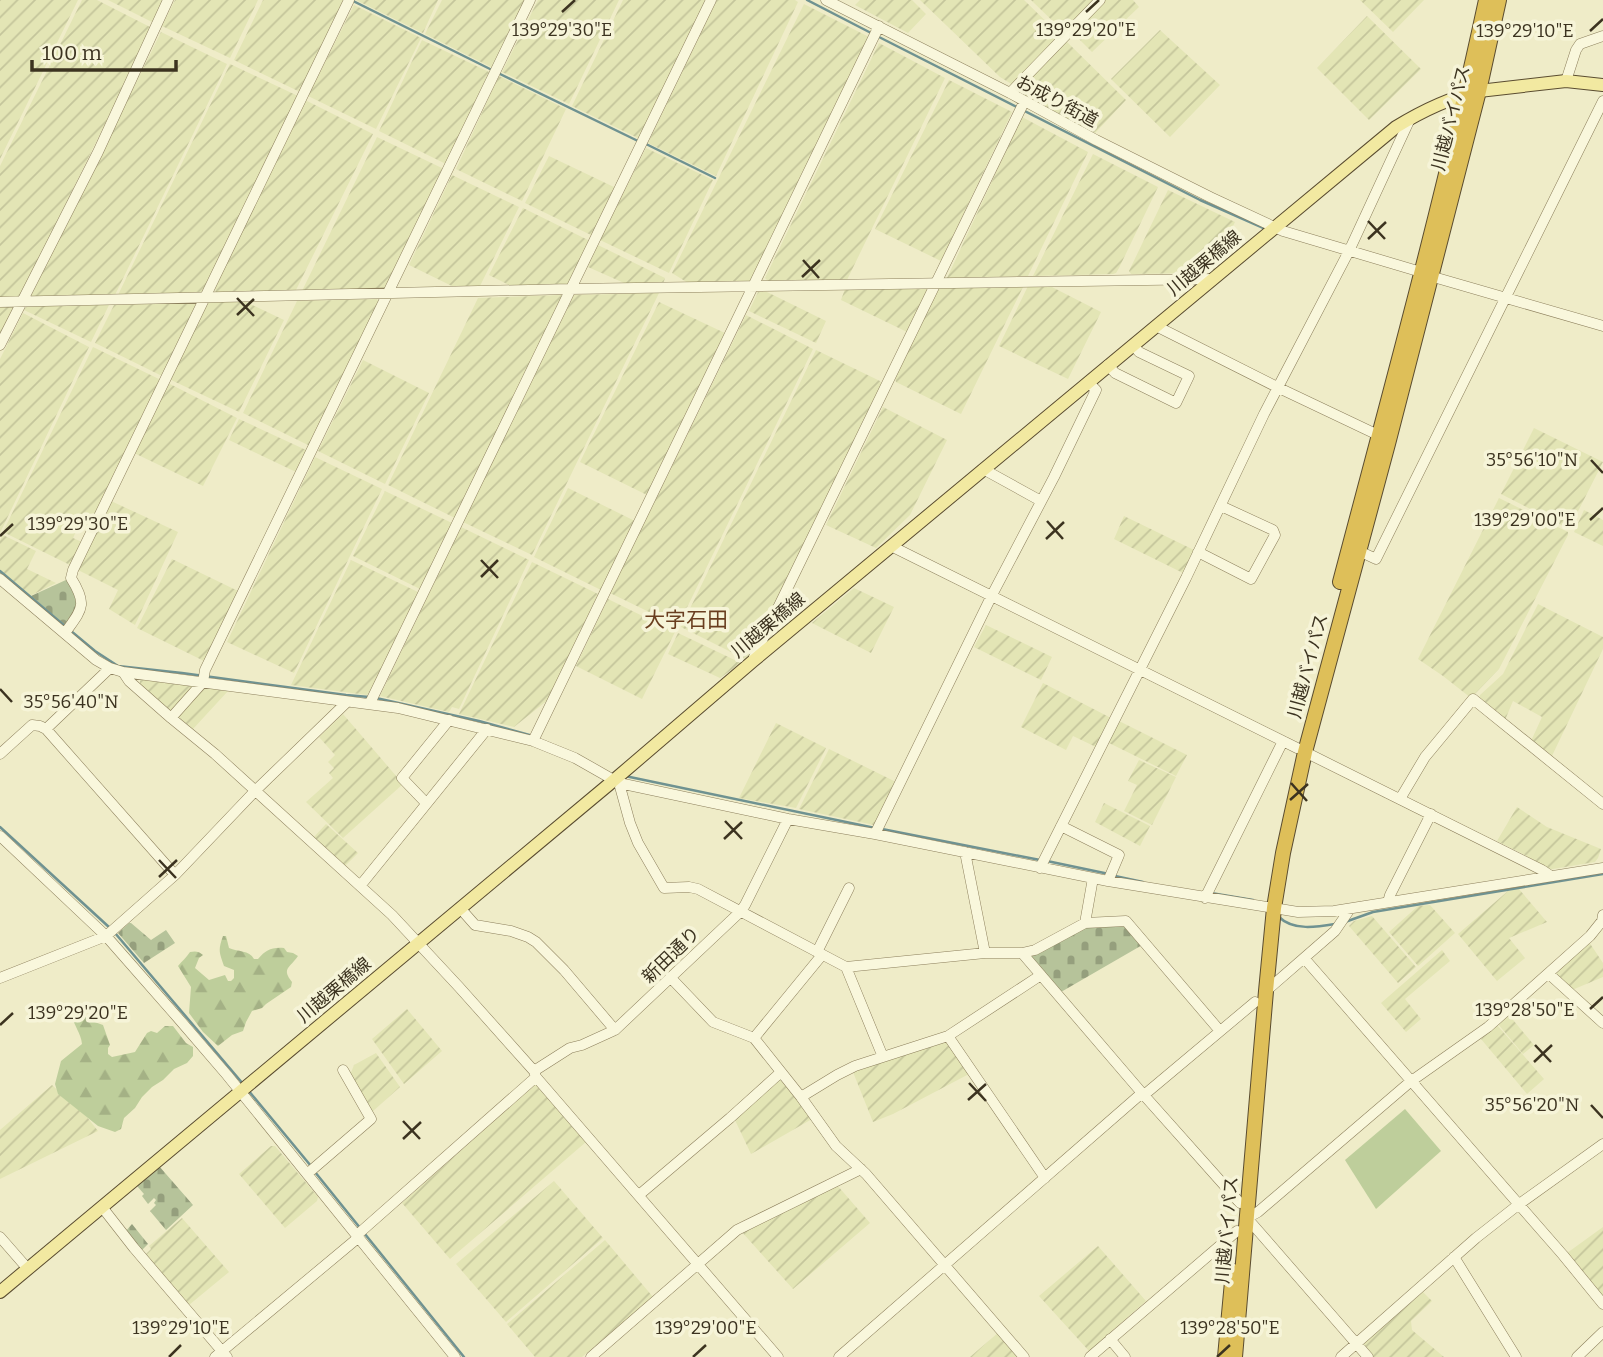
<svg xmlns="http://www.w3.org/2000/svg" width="1603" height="1357" font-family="Bitter,'Noto Sans JP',serif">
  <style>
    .farmland { fill: url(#farmland-furrows) }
    .forest { fill: url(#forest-firs) }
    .cemetery { fill: url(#cemetery-stones) }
    .park { fill: #bece9b }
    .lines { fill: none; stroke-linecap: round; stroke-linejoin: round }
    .stream { stroke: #6f9291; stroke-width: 2.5 }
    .minor-casing { stroke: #8c7f5c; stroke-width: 11 }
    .major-casing { stroke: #5a4c30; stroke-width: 14 }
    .highway-casing { stroke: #5a4c30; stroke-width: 16 }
    .minor { stroke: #f9f7dc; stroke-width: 10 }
    .major { stroke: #f2e9a1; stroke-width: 12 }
    .highway { stroke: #debf59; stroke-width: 14 }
    .ticks { fill: none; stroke: #3c3320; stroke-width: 2.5 }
    .labels { text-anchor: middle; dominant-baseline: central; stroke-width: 7; stroke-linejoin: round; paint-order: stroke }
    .street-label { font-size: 18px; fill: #3c3320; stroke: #f6f4d8 }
    .quarter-label { font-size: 21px; fill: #693e1f; stroke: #f6f4d8 }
    .ticks-label { font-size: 18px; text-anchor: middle; fill: #3c3320; stroke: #f6f4d8; stroke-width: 7; stroke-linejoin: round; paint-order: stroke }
  </style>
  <defs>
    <pattern id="farmland-furrows" width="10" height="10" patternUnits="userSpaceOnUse" patternTransform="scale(1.75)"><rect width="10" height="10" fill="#e3e5b5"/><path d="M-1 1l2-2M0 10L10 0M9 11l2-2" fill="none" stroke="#c4c59b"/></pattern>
    <pattern id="forest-firs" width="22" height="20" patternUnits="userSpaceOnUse" patternTransform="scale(1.75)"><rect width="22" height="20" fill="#bece9b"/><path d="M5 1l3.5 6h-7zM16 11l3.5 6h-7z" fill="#a4b185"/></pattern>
    <pattern id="cemetery-stones" width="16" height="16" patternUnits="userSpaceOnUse" patternTransform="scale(1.75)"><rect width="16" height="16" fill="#b6c39a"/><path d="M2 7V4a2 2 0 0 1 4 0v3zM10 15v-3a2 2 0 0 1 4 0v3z" fill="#959f7d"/></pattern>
  </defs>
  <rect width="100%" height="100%" fill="#efecc8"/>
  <path class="farmland" d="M0 0H78L0 159Z
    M82 0H97L152 28 20 297 0 298V166Z
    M108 0H165L154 21 152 22Z
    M175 0H258L230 58 162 26Z
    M263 0H344L300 92 234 60Z
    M356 0H438L423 33Z
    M442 0H527L493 68 425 34Z
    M538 0H619L569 104 502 72Z
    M623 0H706L640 139 572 106Z
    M717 0H795L798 2 716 176 648 143Z
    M860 0H912L926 14 908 33 855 5Z
    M920 0H1024L1061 36 1013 85 1000 77Z
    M1031 0H1096L1064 32Z
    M1104 0H1133L1139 7 1092 52 1073 33Z
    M1360 0H1424L1393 32Z
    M804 4 869 37 753 279 747 283H688L672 273Z
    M354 5 421 38 376 129 308 96Z
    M1367 16 1421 69 1369 120 1317 68Z
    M1160 30 1220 85 1170 137 1111 79Z
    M161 32 227 64 115 295 32 298 31 296Z
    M422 40 489 72 446 164 379 131Z
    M1066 41 1126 100 1095 133 1021 94 1018 90Z
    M879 43 945 78 847 280 768 281 765 278Z
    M230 64 298 96 203 294 118 295Z
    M499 76 566 109 522 201 456 169Z
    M949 80 1012 112 941 261 875 229Z
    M305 100 373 134 296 290 216 293 215 288Z
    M1022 117 1088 152 1028 276 947 278Z
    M377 137 444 169 387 287 383 290 302 291Z
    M646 148 713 180 669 273 600 240Z
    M1093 154 1158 187 1119 268 1116 273 1113 274 1033 276Z
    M549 156 616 188 593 236 525 203Z
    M452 175 519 207 480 286 456 288 409 265Z
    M1168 190 1235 222 1209 273 1131 274 1129 271Z
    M523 208 590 241 569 284 511 286 489 275Z
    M598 245 665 278 663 284 624 283 588 267Z
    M1028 286H1050L1101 312 1068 379 999 346Z
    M1023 287 961 414 896 382 895 378 939 288Z
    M924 288 927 289 926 292 907 332 841 300 845 289Z
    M758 292H767L826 321 816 343 749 311Z
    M659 293 532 555 463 522 574 295Z
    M561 295 562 299 455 518 388 485 478 298Z
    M377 299 379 303 310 446 243 413 297 301Z
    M208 301 246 302 284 320 239 412 169 379Z
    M659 302 727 334 647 495 580 462Z
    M194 303 196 306 162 376 95 343 114 305Z
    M109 305 91 342 24 310 27 306Z
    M11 306 13 308 12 313 0 338V307Z
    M23 313 89 347 0 533V359Z
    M746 315 813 349 678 626 610 593Z
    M93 347 161 380 92 520 83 516 73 538 82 542 70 565 3 532Z
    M816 350 880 381 882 385 750 655 745 659 681 627Z
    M363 360 429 393 385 484 318 451Z
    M168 383 237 418 203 486 134 453Z
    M883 407 947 440 910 515 876 548 826 525Z
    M239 419 306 450 307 453 296 472 229 440Z
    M1534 428 1603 462 1569 529 1501 494Z
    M315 457 382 489 294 673 227 642Z
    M568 488 635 521 601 590 534 557Z
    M385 491 452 523 420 589 353 556Z
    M1499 498 1568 532V535L1499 669 1471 698 1443 676 1418 659Z
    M111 501 178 532 135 625 109 609 118 590 78 570Z
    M1584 510 1603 520V546L1574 532Z
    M1124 516 1194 550 1183 573 1114 539Z
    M461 527 529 560 459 709 452 707 449 712 380 696Z
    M3 535 36 551 27 569 56 583 30 596 0 570V540Z
    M172 559 238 591 204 661 137 628Z
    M351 560 418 592 370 692 367 695 291 685Z
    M532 562 598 594 549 699 514 727 459 714Z
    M854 588 894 607 871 653 812 623Z
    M608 599 675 632 642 699 576 666Z
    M1538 604 1603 637V649L1551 758 1531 741 1542 717 1513 701 1505 720 1479 699 1480 695 1503 674Z
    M986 625 1052 657 1041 680 974 647Z
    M678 633 741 663 720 678 668 654Z
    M140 679 197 685 172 713 140 685Z
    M1043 683 1111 718 1096 747 1073 736 1066 750 1021 727Z
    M205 687 228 691 193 729 176 716Z
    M343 714 403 784 343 838 306 802 333 778 329 773 334 768 328 762 335 755 319 737Z
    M1119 721 1187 755 1176 776 1107 742Z
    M776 723 826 748 796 808 739 798Z
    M829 749 896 782 874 825 799 809Z
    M1139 760 1176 777 1152 825 1124 811 1137 785 1128 781Z
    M1104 803 1150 826 1140 846 1095 822Z
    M1517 807 1547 827 1601 849 1598 858 1595 862 1547 870 1526 859 1527 856 1497 841Z
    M326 824 358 853 344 867 313 838Z
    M1519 889 1547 922 1509 938 1525 958 1497 981 1458 934 1508 891Z
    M1430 905 1455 933 1418 966 1389 932 1418 906Z
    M1372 916 1416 967 1398 983 1349 926 1354 921Z
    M1589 942 1603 963V977L1572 990 1558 979 1556 973Z
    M1442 950 1450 961 1405 999 1421 1019 1406 1032 1381 1003Z
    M407 1009 442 1051 404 1084 372 1039Z
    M1509 1015 1534 1045 1523 1054 1498 1024Z
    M1497 1025 1544 1079 1527 1094 1481 1039Z
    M946 1040 969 1074 893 1114 873 1122 853 1072Z
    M376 1053 400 1087 372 1112 350 1075 354 1065Z
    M780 1078 812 1119 751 1154 734 1118Z
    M536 1084 586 1142 450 1259 402 1203Z
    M52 1085 87 1117 98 1131 0 1179V1130Z
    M271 1146H275L318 1197 317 1201 285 1228 239 1174Z
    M554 1181 603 1238 506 1322 456 1264Z
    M837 1185 870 1223 793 1289 741 1231Z
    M182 1218 229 1272 189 1305 145 1255 151 1249 149 1246Z
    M1603 1227V1296L1567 1253Z
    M605 1240 653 1297 582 1357H535L507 1324Z
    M1098 1246 1146 1301 1089 1351 1039 1296Z
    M1423 1292 1432 1301 1411 1321 1412 1330 1444 1357H1372L1364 1348V1343Z
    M999 1332 1020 1357H970Z"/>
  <path class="forest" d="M223 936H226L229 948C238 952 249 950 254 959H258C266 950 271 947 284 948L287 952 293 953 298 956C290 968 281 968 292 982L291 987 266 1004 262 1008 252 1011 246 1022 243 1031 232 1035 218 1046 203 1032 189 1013 191 987 178 966C182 961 186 958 190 952 195 951 199 951 203 955L199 958 195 968 209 980 225 975 228 981H231L234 978V970L224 966C219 952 218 950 223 936Z
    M76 1011H80L89 1020 103 1025 110 1045 108 1048V1054L112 1057 135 1052 147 1033 151 1031 157 1033 165 1026H173L186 1043 193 1047V1056L187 1063 174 1069 163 1080 152 1087 142 1097 135 1108 124 1118 121 1129 115 1132 98 1126 58 1094 55 1084 61 1061 82 1044C81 1033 74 1026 72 1016Z"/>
  <path class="cemetery" d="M68 579 79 606 65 625 31 596Z
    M129 923H131L151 940 166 930 175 943 144 963 118 933Z
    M1126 923 1144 944 1061 992 1031 957V955L1086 926Z
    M159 1166 193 1205 166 1230 150 1211 156 1205 154 1203 156 1200 154 1198 148 1204 142 1196 144 1194 137 1186Z
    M132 1224 148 1244 142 1250 125 1232Z"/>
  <path class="park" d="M1405 1109 1441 1151 1376 1209 1345 1160Z"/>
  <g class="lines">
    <path class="stream" d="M351 0 492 70
      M807 0 873 34
      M879 37 1200 200 1268 230
      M498 73 640 142
      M646 144 715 178
      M0 571 66 627
      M71 631 95 651 118 666 182 673 346 695 369 697
      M376 698 479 721 533 736
      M625 776 875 828
      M0 827 110 928
      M882 829 1040 860
      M1047 861 1109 874
      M1115 876 1143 882
      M1211 893 1253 900
      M1279 917C1293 931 1317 927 1335 924
      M1345 922 1373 912 1603 874
      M115 933 244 1085
      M248 1090 311 1166
      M315 1172 464 1357"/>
    <defs>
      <path id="minor" d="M826 0 1010 93 1096 140 1210 197 1283 231 1421 272
        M1566 81 1576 50 1580 44 1603 36
        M1010 93 1100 0
        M1430 276 1603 326
        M0 302 570 289 1213 279
        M1156 326 1279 388 1378 435
        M0 345 98 152 168 0
        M1108 365 1115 373 1176 403 1189 376 1139 352 1133 345
        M983 469 1041 501
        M891 546 1297 748
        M1359 551 1376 559 1603 101
        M1198 552 1251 579 1275 535 1273 530 1221 506
        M0 579 96 660 110 668 123 672 398 708 533 741 575 758 619 783 788 819 875 834 1108 881 1298 912 1334 911 1603 868
        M65 633C82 609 88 605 71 578L73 570 349 0
        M754 657 1024 102
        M110 668 46 729 175 875
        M123 672 129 681 171 718 215 754 392 915 459 987 534 1071 536 1077 778 1357
        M370 703 711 0
        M171 718 203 682 205 670 530 0
        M533 741 879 26
        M1305 752 1542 870 1551 876
        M0 754 32 725 40 726 46 729
        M619 783 630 823 638 843 664 888 689 887 698 889 846 967 985 953H1022L1035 950 1085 923 1126 921 1220 1031
        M1400 799 1425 757 1473 699 1603 804
        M426 803 402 778 449 720
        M1061 826 1119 855 1108 881
        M875 834 992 595 1054 477 1096 390 1088 382
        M0 836 106 936 178 1018 227 1075 455 1357
        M965 852 985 953
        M1040 868 1186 578 1264 414 1349 251 1410 119
        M360 886 487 729
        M1205 898 1283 741
        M1388 902 1390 895 1431 814
        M460 908 475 925 511 931 528 937 536 942 564 970 615 1030
        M1085 923 1093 878
        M817 952 849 888
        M1022 953 1142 1093 1240 1203
        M1304 958 1563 1255 1603 1304
        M846 967 883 1057
        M1549 974 1603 1023
        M670 977 713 1022 754 1038 801 1097 836 1146 866 1174 1024 1357
        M0 978 106 936 175 875 255 791 347 702
        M1266 991 1335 931 1350 909
        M948 1036 1045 1178
        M754 1038 822 955
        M534 1071 570 1048 582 1045 615 1030 740 912 745 905 788 819
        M1144 1095 1255 1002
        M801 1097 837 1075 855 1066 948 1036 1041 975
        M307 1174 371 1119 343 1070
        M639 1195 730 1118 780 1073
        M102 1207 134 1248 227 1357
        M357 1235 536 1077
        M0 1237 28 1269
        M1454 1257 1516 1357
        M1110 1339 1125 1357
        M215 1357 359 1237
        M591 1357 737 1230 861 1169
        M839 1357 1142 1093
        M1090 1357 1237 1231
        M1341 1357 1476 1238 1518 1205 1603 1144
        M1368 1357 1247 1218 1258 1212 1410 1082 1488 1027 1590 936 1602 921 1603 915
        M1577 1357 1603 1332"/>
      <path id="major" d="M0 1292 613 781 753 661 1396 127C1422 111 1449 98 1479 91L1566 81 1603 85"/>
      <path id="highway" d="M1340 582C1391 389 1444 196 1486 0
        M1225 1357 1233 1271
        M1235 1357 1266 991 1274 908 1283 853 1305 752 1388 444 1479 91 1499 0"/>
    </defs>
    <use href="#minor" class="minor-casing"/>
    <use href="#major" class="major-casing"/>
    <use href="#highway" class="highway-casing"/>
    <use href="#minor" class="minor"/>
    <use href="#major" class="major"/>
    <use href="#highway" class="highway"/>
  </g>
  <path class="ticks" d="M562 12 575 0M1086 12 1099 0M1590 31 1603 19M1368 221 1385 239M1368 239 1386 222M803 260 819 278M802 277 820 260M237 298 254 316M237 315 254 299M1591 460 1603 473M1590 520 1603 508M1047 521 1063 539M0 536 13 524M1046 539 1064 522M481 560 498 578M481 577 498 560M0 689 12 702M1291 783 1307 801M1290 800 1308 784M725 821 742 839M724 839 742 822M159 860 176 878M159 877 177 860M1590 1009 1603 997M0 1025 13 1013M1535 1045 1551 1062M1534 1062 1552 1045M969 1083 986 1101M968 1100 986 1084M1591 1105 1603 1118M403 1121 420 1139M403 1139 421 1122M169 1357 181 1345M693 1357 706 1345M1217 1357 1230 1345"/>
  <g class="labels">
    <g class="street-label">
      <text transform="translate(1057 101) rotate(28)">お成り街道</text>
      <text transform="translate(1451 118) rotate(-76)">川越バイパス</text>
      <text transform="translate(1204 263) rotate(-40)">川越栗橋線</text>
      <text transform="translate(768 625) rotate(-40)">川越栗橋線</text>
      <text transform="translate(1308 666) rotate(-75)">川越バイパス</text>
      <text transform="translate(671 955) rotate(-44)">新田通り</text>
      <text transform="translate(334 990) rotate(-40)">川越栗橋線</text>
      <text transform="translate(1227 1230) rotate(-85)">川越バイパス</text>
    </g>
    <g class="quarter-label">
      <text x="686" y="620">大字石田</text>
    </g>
  </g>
  <g class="ticks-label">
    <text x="562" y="36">139°29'30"E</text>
    <text x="1086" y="36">139°29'20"E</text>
    <text x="1525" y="37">139°29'10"E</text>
    <text x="1532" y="466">35°56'10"N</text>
    <text x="1525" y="526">139°29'00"E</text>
    <text x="78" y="530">139°29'30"E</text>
    <text x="71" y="708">35°56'40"N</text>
    <text x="1525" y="1016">139°28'50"E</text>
    <text x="78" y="1019">139°29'20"E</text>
    <text x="1532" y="1111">35°56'20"N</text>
    <text x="181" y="1334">139°29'10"E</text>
    <text x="706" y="1334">139°29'00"E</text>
    <text x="1230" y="1334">139°28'50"E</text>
  </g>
  <path d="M32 60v10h144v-10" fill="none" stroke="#3c3320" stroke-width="3.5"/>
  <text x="42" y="60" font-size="21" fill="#3c3320" stroke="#f6f4d8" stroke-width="5" paint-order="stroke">100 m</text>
</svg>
